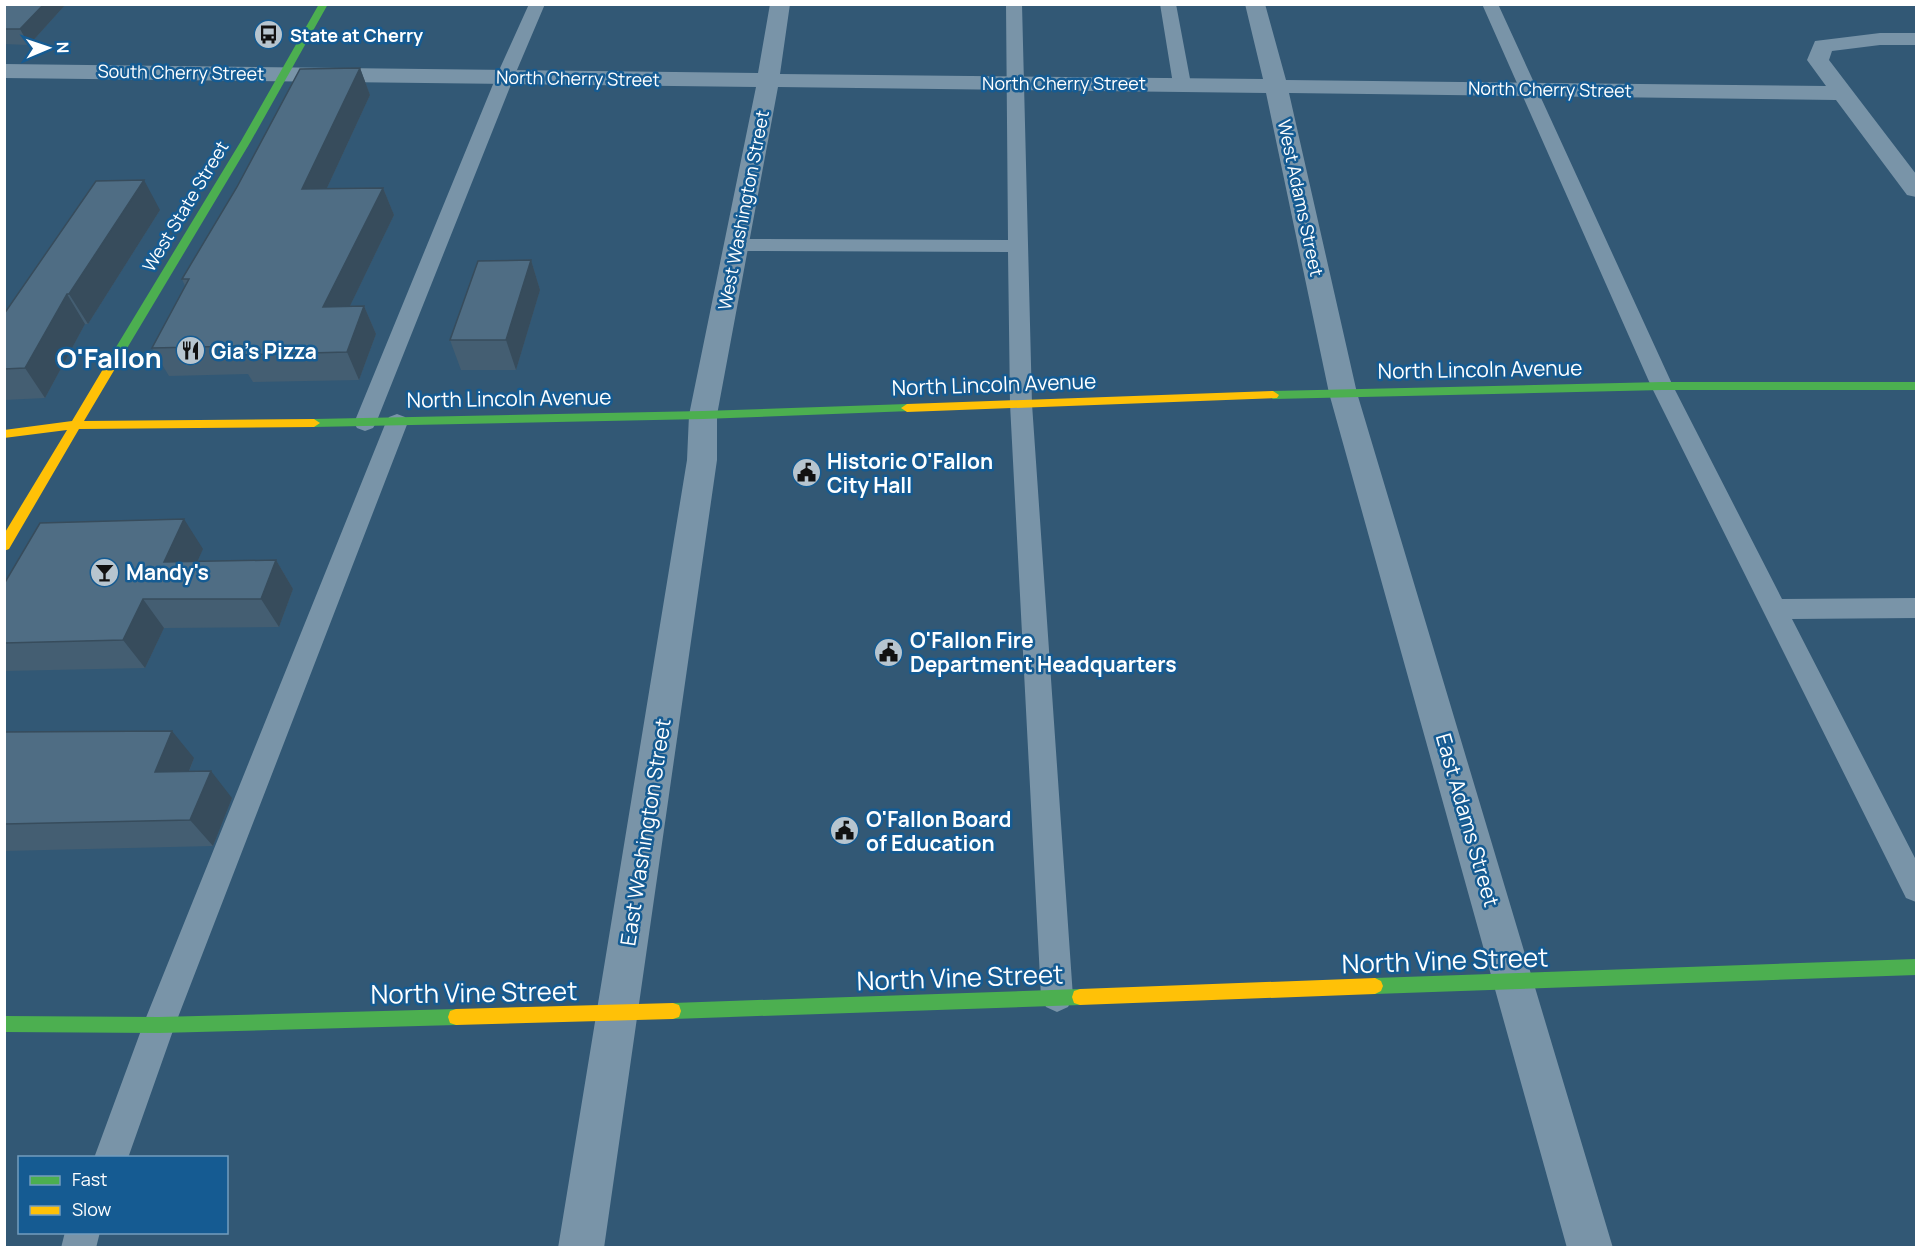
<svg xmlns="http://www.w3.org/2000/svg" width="1921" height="1252" font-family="Manrope,sans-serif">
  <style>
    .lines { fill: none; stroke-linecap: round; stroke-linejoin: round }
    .lane { fill: #7994a8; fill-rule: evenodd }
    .street { fill: #7994a8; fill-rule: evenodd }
    .fast { fill: #4caf50; fill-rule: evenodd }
    .slow { fill: #ffc107; fill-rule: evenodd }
    .wall { fill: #445e72 }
    .shaded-wall { fill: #374c5c }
    .building { fill: #4f6d84; stroke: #374c5c; stroke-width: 1.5 }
    .labels { text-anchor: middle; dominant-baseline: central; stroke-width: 5; stroke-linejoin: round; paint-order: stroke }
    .far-poi-label { font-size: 18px; font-weight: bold; fill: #fff; stroke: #155b92; text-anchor: start }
    .far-street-label { font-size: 18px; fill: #fff; stroke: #155b92 }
    .poi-label { font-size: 21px; font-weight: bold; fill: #fff; stroke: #155b92; text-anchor: start }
    .street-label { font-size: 21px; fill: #fff; stroke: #155b92 }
    .near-street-label { font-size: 26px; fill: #fff; stroke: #155b92 }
    .district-label { font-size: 27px; font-weight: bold; fill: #fff; stroke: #155b92 }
  </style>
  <rect width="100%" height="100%" fill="#325875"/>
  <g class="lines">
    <path class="lane" d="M529 4H545L514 77 376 423 373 428 365 431 357 428 354 423 496 77Z
      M1006 4H1022L1032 404 1073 997 1068 1007 1057 1012 1046 1007 1041 997 1010 404 1008 252 736 251 729 249 726 245 729 241 736 239 1008 240Z
      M1160 4H1176L1191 84 1188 88H1176L1173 84Z
      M1482 4H1498L1673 386 1782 599 1916 598V618L1792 619 1916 860V902L1906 898 1651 386Z
      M397 414 405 417 408 422 175 1025 128 1158H94L143 1025 386 422 389 417Z
      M65 1232H100L96 1248H61Z"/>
    <path class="street" d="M770 4H790L780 74 1263 79 1245 4H1265L1286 80 1826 86 1807 60 1815 41 1880 33H1916V45H1880L1832 51 1829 60 1916 174V197L1907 195 1836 100 1289 93 1357 393 1613 1248H1567L1329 393 1266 93 778 87 717 415V460L604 1248H558L687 460 689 415 756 87 4 78V64L758 73Z"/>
    <path class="fast" d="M319 4H328L251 141 117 365H109L107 362 241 141Z
      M1662 382H1916V390H1662L1273 399 1267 395 1273 391Z
      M907 404 913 408 911 411 703 419 314 427 308 423 314 419 703 411Z
      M1916 959V975L1375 994 1369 991 1367 986 1369 981 1375 978Z
      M1080 989 1086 991 1088 997 1086 1003 1080 1005 673 1019 667 1017 665 1011 667 1005 673 1003Z
      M456 1009 462 1011 464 1017 462 1023 456 1025 159 1033 4 1032V1016L159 1017Z"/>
    <path class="slow" d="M113 358 119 362 84 421 314 419 320 423 314 427 79 429 9 549 4 551V534L67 430 4 438V430L72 421 109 359Z
      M1273 391 1279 395 1277 398 907 412 901 408 907 404Z
      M1375 978 1381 981 1383 986 1381 991 1375 994 1080 1005 1074 1003 1072 997 1074 991 1080 989Z
      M673 1003 679 1005 681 1011 679 1017 673 1019 456 1025 450 1023 448 1017 450 1011 456 1009Z"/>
  </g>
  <path class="wall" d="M4 4H66L29 45 4 44Z
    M360 68 370 95 327 188H383L394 215 350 306H364L376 334 359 380 253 382 248 374 169 376 152 348 185 286 182 279Z
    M160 210 88 324H85L45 398 4 400V314Z
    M531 260 540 290 516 370H461L450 340Z
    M203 549 197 561 276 560 293 589 279 627 164 628 145 668 4 671V584Z
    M4 732 194 758 189 772 232 798 213 846 4 851Z"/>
  <path class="shaded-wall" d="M44 4H66L29 45 20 29Z
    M360 68 370 95 314 216 302 189Z
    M144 180 160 210 88 324 69 294Z
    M383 188 394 215 336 335 323 307Z
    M531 260 540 290 516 370 506 340Z
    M67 294 85 324 45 398 25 368Z
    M364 306 376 334 359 380 347 352Z
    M184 519 203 549 184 591 164 562Z
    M276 560 293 589 279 627 261 599Z
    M143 599 164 628 145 668 123 640Z
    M172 731 194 758 178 799 155 772Z
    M211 771 232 798 213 846 190 820Z"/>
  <path class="building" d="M4 4H44L20 29H4Z
    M360 68 302 189 383 188 323 307 364 306 347 352 238 355 242 346 152 348 189 279H182L237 187 300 69Z
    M144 180 69 294H67L25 368 4 369V314L96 181Z
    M531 260 506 340H450L478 261Z
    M184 519 164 562 276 560 261 599H143L123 640 4 643V584L40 523Z
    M172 731 155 772 211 771 190 820 4 824V732Z"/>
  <defs>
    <symbol id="bus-disc" viewBox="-11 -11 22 22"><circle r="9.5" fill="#b7c5cf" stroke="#155b92"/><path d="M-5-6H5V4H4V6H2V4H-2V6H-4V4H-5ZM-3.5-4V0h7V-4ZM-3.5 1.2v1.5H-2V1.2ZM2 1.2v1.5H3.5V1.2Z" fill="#111"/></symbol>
    <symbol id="restaurant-disc" viewBox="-11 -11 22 22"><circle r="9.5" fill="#b7c5cf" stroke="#155b92"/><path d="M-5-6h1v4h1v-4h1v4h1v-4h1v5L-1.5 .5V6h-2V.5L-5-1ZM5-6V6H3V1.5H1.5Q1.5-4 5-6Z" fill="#111"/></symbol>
    <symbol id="civic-disc" viewBox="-11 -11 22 22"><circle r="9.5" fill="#b7c5cf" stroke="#155b92"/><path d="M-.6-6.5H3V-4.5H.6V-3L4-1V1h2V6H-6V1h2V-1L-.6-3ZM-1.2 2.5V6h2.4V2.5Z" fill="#111"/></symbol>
    <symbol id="bar-disc" viewBox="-11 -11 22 22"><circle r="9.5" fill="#b7c5cf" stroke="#155b92"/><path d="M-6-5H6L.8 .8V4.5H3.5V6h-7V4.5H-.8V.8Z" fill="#111"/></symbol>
  </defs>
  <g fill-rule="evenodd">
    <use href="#bus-disc" x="252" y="18" width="33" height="33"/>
    <use href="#restaurant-disc" x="174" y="334" width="33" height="33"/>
    <use href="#civic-disc" x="790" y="456" width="33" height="33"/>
    <use href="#bar-disc" x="88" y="556" width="33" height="33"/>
    <use href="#civic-disc" x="872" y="636" width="33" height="33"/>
    <use href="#civic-disc" x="828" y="814" width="33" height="33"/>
  </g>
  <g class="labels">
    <g class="far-poi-label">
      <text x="290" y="35">State at Cherry</text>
    </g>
    <g class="far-street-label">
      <text transform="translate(181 72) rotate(1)">South Cherry Street</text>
      <text transform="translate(578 78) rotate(1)">North Cherry Street</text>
      <text x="1064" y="83">North Cherry Street</text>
      <text transform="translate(1550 89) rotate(1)">North Cherry Street</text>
      <text transform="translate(1301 198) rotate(78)">West Adams Street</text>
      <text transform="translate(185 206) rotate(-59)">West State Street</text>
      <text transform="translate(743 210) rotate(-79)">West Washington Street</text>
    </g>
    <g class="poi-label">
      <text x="211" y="351">Gia's Pizza</text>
      <text x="827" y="461">Historic O'Fallon<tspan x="827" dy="24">City Hall</tspan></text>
      <text x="126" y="572">Mandy's</text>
      <text x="910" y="640">O'Fallon Fire<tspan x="910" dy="24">Department Headquarters</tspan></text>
      <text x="866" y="819">O'Fallon Board<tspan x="866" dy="24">of Education</tspan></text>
    </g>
    <g class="street-label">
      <text transform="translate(1480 369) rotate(-1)">North Lincoln Avenue</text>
      <text transform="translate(994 384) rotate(-2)">North Lincoln Avenue</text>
      <text transform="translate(509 398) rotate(-1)">North Lincoln Avenue</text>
      <text transform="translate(1468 820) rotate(74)">East Adams Street</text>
      <text transform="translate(645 832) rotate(-81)">East Washington Street</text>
    </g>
    <g class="near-street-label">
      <text transform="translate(1445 960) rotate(-2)">North Vine Street</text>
      <text transform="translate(960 977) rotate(-2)">North Vine Street</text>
      <text transform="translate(474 992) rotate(-1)">North Vine Street</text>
    </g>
    <g class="district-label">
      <text x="109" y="357">O'Fallon</text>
    </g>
  </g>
  <rect width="1921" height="1252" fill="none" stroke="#ffffff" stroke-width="12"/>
  <rect x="18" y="1156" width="210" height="78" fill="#155b92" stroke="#739dbe" stroke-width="1.5"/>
  <rect x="30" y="1176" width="30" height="9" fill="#4caf50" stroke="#739dbe" stroke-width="1.5"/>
  <text x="72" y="1186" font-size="18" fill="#ffffff">Fast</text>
  <rect x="30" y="1206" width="30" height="9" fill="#ffc107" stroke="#739dbe" stroke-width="1.5"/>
  <text x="72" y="1216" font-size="18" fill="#ffffff">Slow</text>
  <g transform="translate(48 48) rotate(88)" stroke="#155b92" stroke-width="4.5" paint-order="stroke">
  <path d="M0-4.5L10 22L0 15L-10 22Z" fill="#ffffff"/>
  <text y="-9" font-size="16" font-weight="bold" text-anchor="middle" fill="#ffffff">N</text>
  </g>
</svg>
